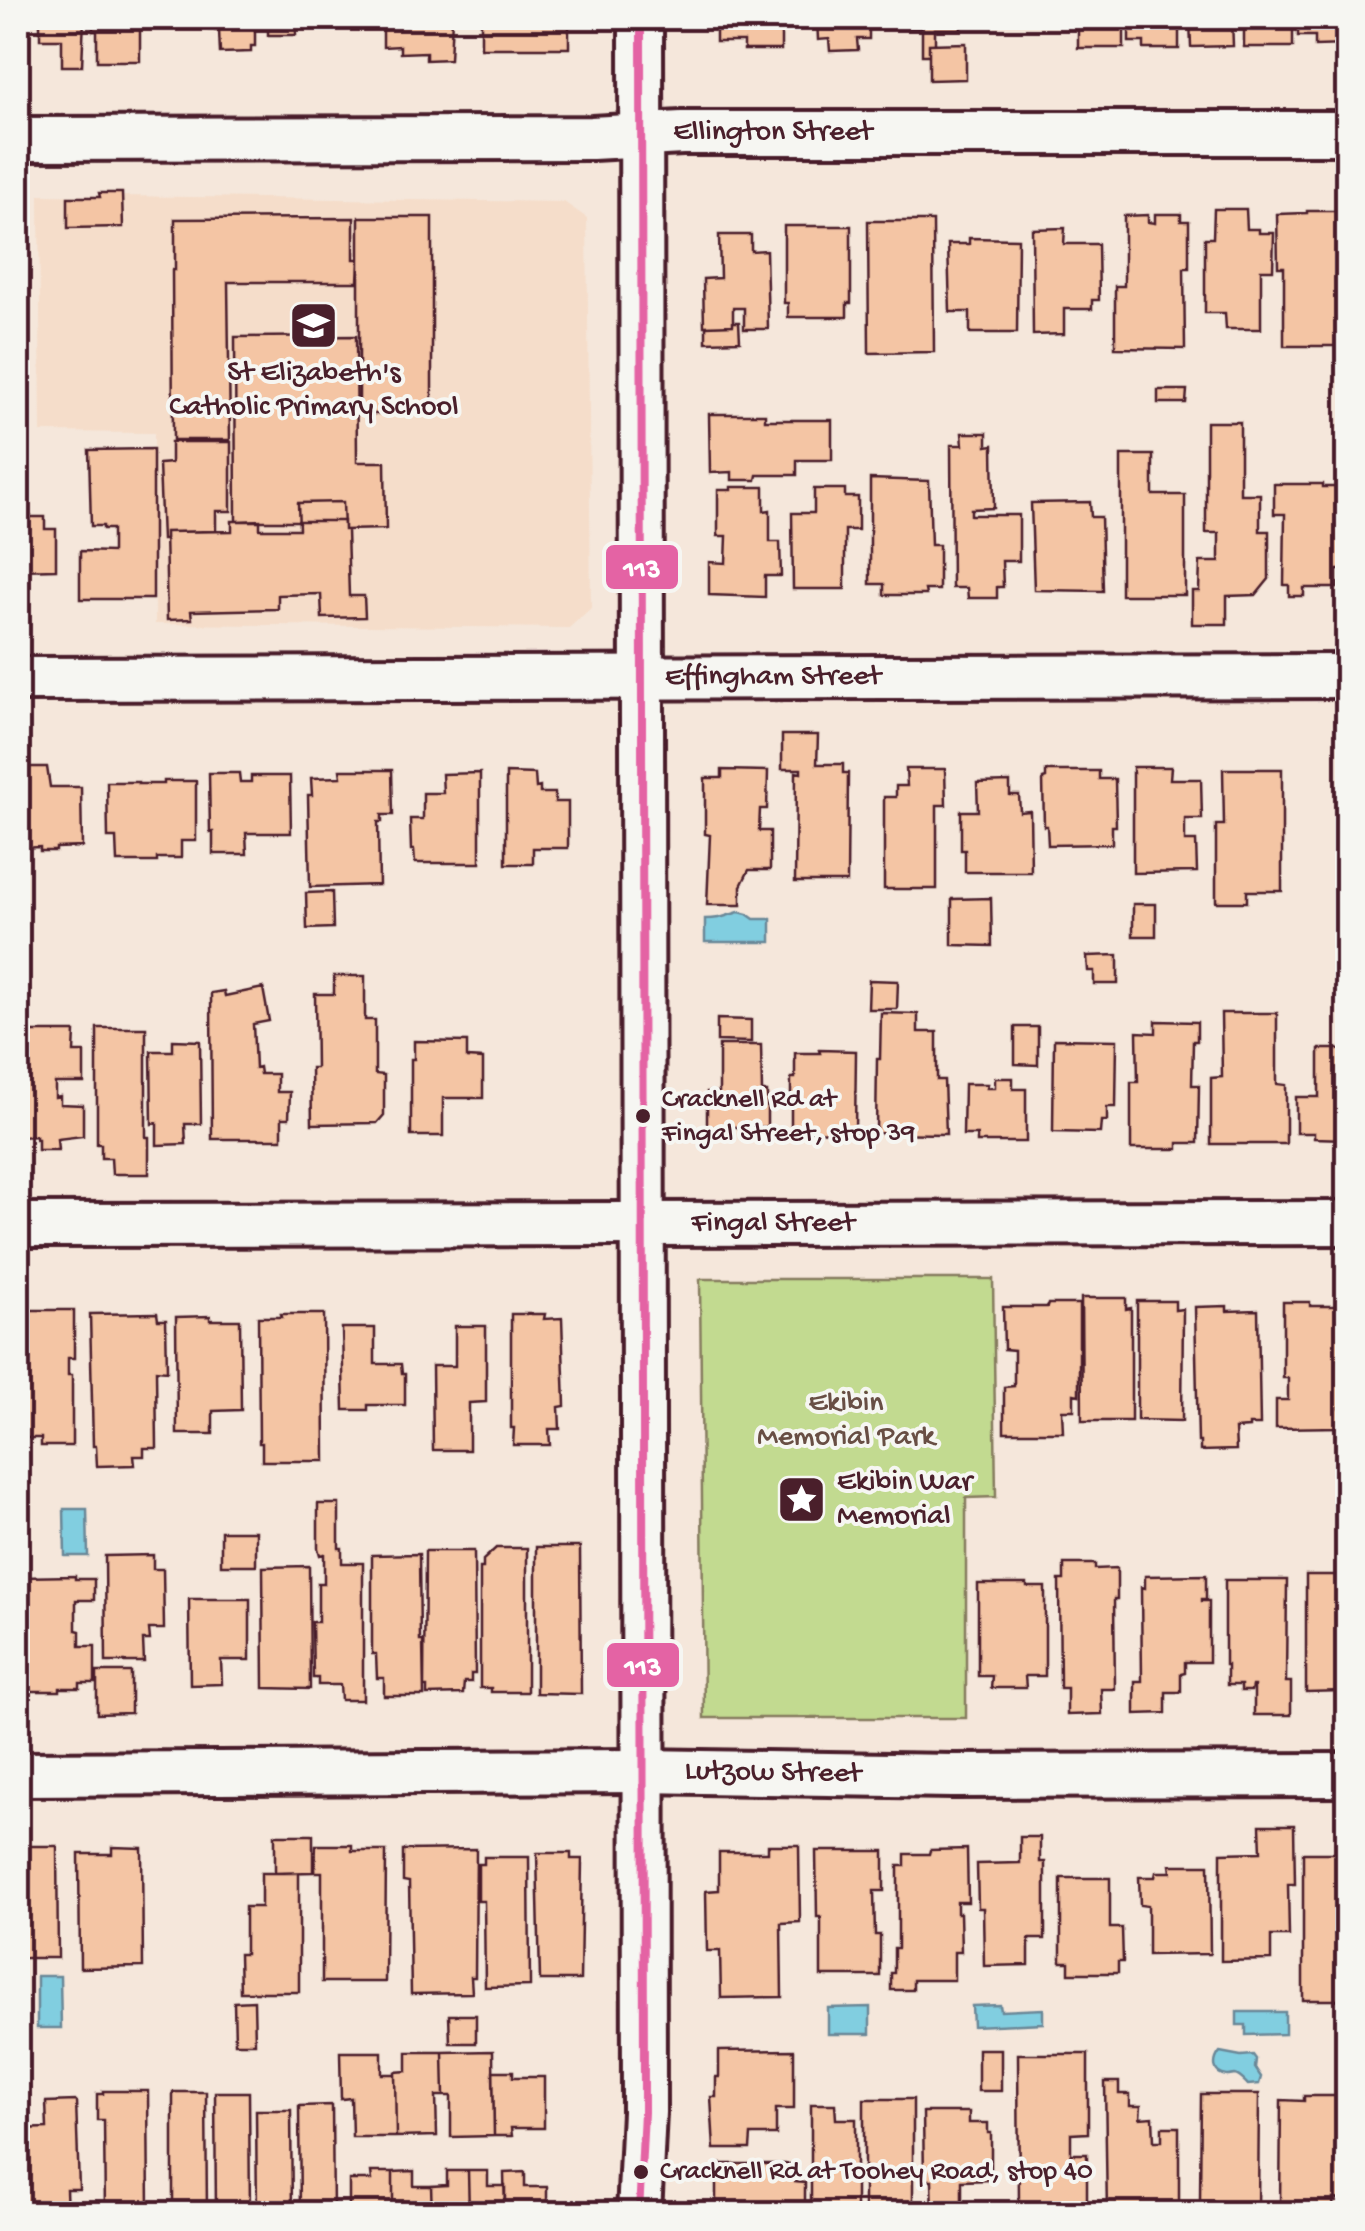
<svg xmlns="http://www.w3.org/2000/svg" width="1365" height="2231" font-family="'Gochi Hand',sans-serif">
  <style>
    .built { fill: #f5ddca }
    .green { fill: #c2da90; stroke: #867c5e; stroke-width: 2.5 }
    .water { fill: #81cee0; stroke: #6b8898; stroke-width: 2.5 }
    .building { fill: #f4c5a4; stroke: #4a1f2b; stroke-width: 2.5 }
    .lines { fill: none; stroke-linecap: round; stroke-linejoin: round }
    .minor-casing { stroke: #4a1f2b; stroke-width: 50 }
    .minor { stroke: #f6f6f2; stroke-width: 42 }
    .bus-1-casing { stroke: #f6f6f2; stroke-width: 15 }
    .bus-1 { stroke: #e463a4; stroke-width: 8 }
    .bus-dot { fill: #4a1f2b; stroke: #f6f6f2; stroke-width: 4 }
    .labels { text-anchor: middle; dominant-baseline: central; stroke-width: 8; stroke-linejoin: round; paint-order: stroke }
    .bus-label { font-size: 28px; fill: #4a1f2b; stroke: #f6f6f2; text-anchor: start }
    .street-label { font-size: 30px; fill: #4a1f2b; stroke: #f6f6f2 }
    .poi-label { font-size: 30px; fill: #4a1f2b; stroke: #f6f6f2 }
    .park-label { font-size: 30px; fill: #684e44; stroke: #f6f6f2 }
    .line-badge { stroke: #f6f6f2; stroke-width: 4 }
    .badge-label { font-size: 28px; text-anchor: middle; font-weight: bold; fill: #fff }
  </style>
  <rect width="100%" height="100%" fill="#f5e7db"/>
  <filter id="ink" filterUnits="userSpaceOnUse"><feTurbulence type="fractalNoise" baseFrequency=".01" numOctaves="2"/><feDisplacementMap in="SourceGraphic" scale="20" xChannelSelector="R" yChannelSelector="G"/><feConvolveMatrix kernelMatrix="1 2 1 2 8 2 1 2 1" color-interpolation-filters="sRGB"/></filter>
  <g filter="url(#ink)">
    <path class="built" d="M39 195 564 202 587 218 591 608 569 628 155 624 154 433 41 432Z"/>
    <path class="green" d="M700 1279H993L996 1497 966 1498V1718H704Z"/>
    <path class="water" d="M739 912 747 914 754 919H771V942H705V919C722 919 724 916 739 912Z
      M64 1509H87L88 1556H65Z
      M37 1976H60L61 2028H37Z
      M1000 2005 1001 2011 1043 2009V2023L973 2026 972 2006Z
      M870 2007V2034H828V2008Z
      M1237 2012H1285V2034L1246 2035V2025H1237Z
      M1220 2052 1241 2056 1253 2055 1256 2059 1255 2068 1261 2077 1259 2084 1248 2085C1244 2081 1240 2076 1235 2075 1233 2075 1230 2076 1227 2076 1212 2074 1213 2061 1220 2052Z"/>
    <path class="building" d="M40 18H84L82 66H62V39H40Z
      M93 18H140V61H97V31H93Z
      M208 18H255V46H251V52L220 53 219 30H209Z
      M268 18H340V26H296V35H268Z
      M383 18H452L450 59 426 60V52L400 53V46L383 47Z
      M481 18H575V24H569V48H481Z
      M716 18H781V50H744V42H716Z
      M817 18H877V21H869V39H857L858 50 830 51 829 39 818 40Z
      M900 18H961V29H935V44H929V55H922V28H900Z
      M1078 18H1124V48H1078Z
      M1129 18H1179V49H1144V42H1129Z
      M1190 18H1232L1233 46 1191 47Z
      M1244 18H1293V47H1244Z
      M1298 18H1348L1346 45 1315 46V36H1298Z
      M966 43V79L929 80V44Z
      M99 193H122L123 227 68 228V197H100Z
      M1214 209H1246L1247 229H1259V233H1274L1273 270H1261V329H1226L1225 313H1205V238H1213Z
      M1307 211H1343V346H1284V267H1278L1277 214 1307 213Z
      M1155 214H1181V221H1189V268H1184L1185 349 1115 348V286H1124V216L1148 215V222L1155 223Z
      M359 217H432V414H359Z
      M354 218V259H359L358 282H228L230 440H173L172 270H175V219Z
      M868 221H933L934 352 869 353Z
      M784 226H851V303H847V317H788V303H784Z
      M1065 228 1064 244H1098L1099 300H1092V309H1064V334L1033 335 1032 229Z
      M719 235H751V251L766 250 768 329H744V308H733V325L704 326 703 279 720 278Z
      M969 238 1018 239 1017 333H970V312H950L948 244H969Z
      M18 267H21V312H18Z
      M733 322H739L740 341 706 342V326L733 325Z
      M356 336 357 462H385L386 529 344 530V521H236L235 337Z
      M1158 390H1187L1186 403H1158Z
      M709 414H765V420H832V460H797V475H757L756 480H732V472L710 473Z
      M1206 422H1240V494H1260V531H1269V579L1256 595 1227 596V624H1192V591H1199L1200 562H1219V533H1206Z
      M962 433H987V446L993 445 994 508 971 509V515H1019V561H1002L1003 587H997V598H968L967 588H952L951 445H963Z
      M171 442H231V511H216V531L165 532V540H162L159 464 171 463Z
      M153 449V599H80V551L112 552V529H103V526H91L89 450Z
      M1121 455H1153V495H1185V595H1121Z
      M870 479 929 481 931 545H939V590H925L926 595H884V584H870Z
      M1274 484H1323V487H1348V570H1337V588H1304V596H1289V585H1284L1285 514H1274Z
      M18 487H24V517H45V529H56V569L19 570 20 592H18Z
      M731 487H764V511L770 510V542H780L781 576H765V597L709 595V562L726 563 727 536H718V490H731Z
      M814 489H845V497H858V530H845V589H793L792 513H814Z
      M343 502 344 530H347L349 596H364L365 617 322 618 321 594 278 595V609L191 611 192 619 167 620 165 532 232 531V521H236L260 520V529H299L298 503Z
      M1090 502 1091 517H1101L1103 591 1034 590 1031 503Z
      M782 735H818L817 764H843V773H848L847 882H795L796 772 801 773V769H782Z
      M22 767H47L50 787H81L82 847 56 848V851H40V847L20 848 18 774H23Z
      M1133 767H1171L1170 779H1201L1202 819H1185V841H1196L1197 872 1133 873Z
      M906 769H945L946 805H937V889H884V797H896V786H907Z
      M1223 769H1282V891H1247V902H1216V825H1224Z
      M340 770H392L393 815H382V822H378L379 885 310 887 308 795H312L311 778 341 777Z
      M722 770 768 771 767 809H760L759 831H770V870H749L741 886V905H707L710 835 705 834V778H722Z
      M1046 771H1099V779H1115L1116 826H1112V844L1048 845 1047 826H1044L1043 779 1046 778Z
      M209 773H239L240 782H251V776H290L291 833H246L247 854H213V832H210Z
      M480 773V863H415L414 850H411L410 819H423V793H443L442 774Z
      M506 773 535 774 536 788 540 787V793H555V802H568V848H533V864H506Z
      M164 781H196V841H181V858H157V862H117L116 838H108L107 782H138V784H164Z
      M1010 782V795H1019L1020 812 1030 811 1031 872H965V850H961V811H978L977 783Z
      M332 892 333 928 307 929 306 893Z
      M991 898 992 946 952 945V899Z
      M1133 904H1156V936H1133Z
      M1118 955V984H1094V971H1088L1087 956Z
      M334 976H365V1020H375V1074L384 1075V1115L377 1123 312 1124 311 1068H316L315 994H334Z
      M869 980 898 981 897 1009H868Z
      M263 988 269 1021 253 1024 255 1068 259 1067 260 1074H277V1092H290L289 1118H282V1139H212L211 993 224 991 225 996Z
      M881 1013 918 1014V1032H937V1080H944L946 1134 876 1133 877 1059H880Z
      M1221 1013H1277V1084L1286 1085V1144H1211V1078L1222 1077Z
      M717 1019 751 1020V1042L717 1041Z
      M1156 1021 1197 1022V1041H1193L1192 1085H1199L1198 1143H1178V1149H1131V1082H1138L1137 1032 1156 1033Z
      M1015 1027H1038V1065L1015 1064Z
      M97 1028H146V1137H149V1174H112L111 1158H101V1144H97Z
      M29 1032H75L74 1052H84V1083H55V1097L60 1096V1104L83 1105V1136L57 1139 58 1150H38V1139H36V1136L18 1137V1053H30Z
      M1054 1039 1117 1040 1116 1107H1107V1121H1101L1100 1133 1053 1132Z
      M173 1040 200 1041 201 1124H185L186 1144 157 1145V1123L152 1124 151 1051H173Z
      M414 1041 467 1042V1058L483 1059V1098H443V1136H411V1059H414Z
      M719 1045H761L762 1092H767V1127H707V1092H719Z
      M1319 1049H1348V1145H1345V1139L1314 1138V1133H1296V1097H1319Z
      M819 1050 856 1051 855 1132 791 1131V1078H795V1053H820Z
      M995 1078H1013V1089H1026V1142H977V1135H963L964 1084H988L987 1088H995Z
      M1081 1298H1126V1309L1131 1308V1421H1082Z
      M1137 1301H1175V1310L1183 1309 1182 1421 1137 1420Z
      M1283 1302H1310V1306H1344V1313H1348V1351H1344V1407H1340L1341 1427 1276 1428V1400H1288V1378H1283Z
      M1048 1304H1079V1395L1074 1394V1410H1062L1063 1432H1004V1387L1014 1386V1350L1004 1349 1003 1307H1047Z
      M1227 1306V1311L1258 1310 1260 1425H1249V1428L1235 1429 1236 1450 1200 1451V1442H1198L1195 1307Z
      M21 1310H74V1358H68V1375H72V1446H41V1438H18V1314H21Z
      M157 1313 158 1320H166L167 1371 156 1370 157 1448H144V1456H134L135 1465 97 1466 96 1446H93L90 1314Z
      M281 1314H324L325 1461H262V1443H259L258 1317H282Z
      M511 1314H545L544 1319 562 1318 565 1406 559 1407 560 1429H549L550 1445H513L514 1428H511Z
      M210 1316V1320H240L241 1410 213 1411V1434H177L176 1317Z
      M455 1326H486V1402L469 1403V1450H433L432 1366H455Z
      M342 1328H375V1364H401L402 1374H405V1405H368V1410H344Z
      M318 1504H339V1548H342V1563H363V1700H341L340 1685H318V1678H313L312 1622H318V1583H324V1554L320 1555 318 1548Z
      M221 1531H256V1565H221Z
      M536 1547H580L581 1694 536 1693Z
      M496 1548H527V1692H491V1688H480V1568H483V1560Z
      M425 1551H474L475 1674H471V1682H464L463 1694 427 1695V1687H424Z
      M419 1554 420 1641H423L424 1696H384V1678H377L376 1654H372V1555Z
      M153 1555V1569H163L164 1629H149L150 1640H143L144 1662H106L105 1556Z
      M1064 1564H1095V1569L1117 1568V1599H1114L1115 1689H1101L1102 1714 1067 1715V1688H1060L1059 1580H1064Z
      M309 1566 310 1689 264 1688 263 1567Z
      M1206 1575V1599H1202V1601H1209V1662H1185V1673L1181 1674V1692H1166V1713L1135 1714V1681H1142L1141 1587 1145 1588V1576Z
      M1306 1575H1348V1675H1342V1691L1306 1692Z
      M75 1576V1579H94V1600H76V1630L80 1631V1646H95V1683H80V1688H60V1691H23L21 1577Z
      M1225 1580H1287L1286 1682H1291V1715H1254V1686H1252L1251 1691H1241V1685H1227V1665H1225Z
      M978 1584H1027V1587H1045V1676H1025L1026 1688H991L992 1676H978Z
      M189 1599H250V1660H221L222 1684 190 1685Z
      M97 1672H131V1713L97 1714Z
      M1260 1825H1294L1295 1884H1288L1289 1936H1271V1960L1221 1961V1853L1261 1852Z
      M275 1835H313V1872L275 1873Z
      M1020 1837H1040V1862H1045V1939H1029V1965L984 1966 983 1908H978L977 1864 1020 1863Z
      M316 1845H352V1851H386L385 1982H322V1872H315Z
      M768 1845H799L800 1922 781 1923 782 1997 721 1998 720 1951H707L706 1891 719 1890V1852H768Z
      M21 1846H57L58 1958H18V1859H21Z
      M112 1847 142 1848 143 1967 80 1968 79 1854H112Z
      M476 1849 475 1977H471L472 1993 411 1994 409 1882 403 1881V1850Z
      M967 1849 968 1902H957V1913H960L961 1952H954V1980H913V1990H891V1973H894V1948H898V1866H905V1854H929L930 1850Z
      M816 1851H884V1891H874L875 1935H880V1976H821V1917H817Z
      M537 1853H571V1859H582L580 1980H540Z
      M1303 1853H1346V1989H1343V2000H1303Z
      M484 1857H529L530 1986 485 1987 484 1901H478V1864H484Z
      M1170 1865H1209L1210 1954 1148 1955V1906L1140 1905 1139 1877H1155L1156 1872H1171Z
      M261 1873H299V1992H240L239 1954H245V1907H261Z
      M1061 1878H1110V1928H1122L1123 1962H1118V1973H1069V1962H1061Z
      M254 2001 255 2043H235L234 2002Z
      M449 2015H476V2043H450Z
      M978 2049H1001V2091H978Z
      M794 2050V2109H776V2135H751L750 2149H714L711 2097H716V2077H719V2051Z
      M493 2051 494 2136 451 2137V2096H444L443 2052Z
      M340 2052H382V2074H395L396 2137H352L351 2098 341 2099Z
      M407 2052H443L444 2096H436L437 2136 396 2137 395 2072 407 2071Z
      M1018 2054H1088V2133L1071 2134V2154H1087V2214H1041L1040 2205H1019Z
      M493 2071H513V2077H544V2128H511L512 2136H494Z
      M1105 2082H1119V2094H1130V2106H1141L1140 2118 1153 2117 1154 2141H1162V2127H1179V2206H1145V2214H1107Z
      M103 2091H148L149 2214H105L104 2120H97V2094H103Z
      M173 2092H206L207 2214H173Z
      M215 2092H249L250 2214H216Z
      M1201 2094H1259L1258 2213 1264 2214H1222V2202L1200 2201Z
      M1304 2096H1343V2200L1333 2199 1334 2214H1293L1305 2213V2209H1280L1281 2100 1304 2101Z
      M864 2099H913V2214H864Z
      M76 2101 79 2189H66L67 2214H20V2198H18V2185H20L19 2129 47 2128 46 2102Z
      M811 2104H835L836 2119H856V2214H811Z
      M332 2105 333 2214H300L299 2106Z
      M256 2110H291L292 2214H257Z
      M923 2112H969V2123H988V2133H991V2180L962 2181V2214H933L932 2180H924Z
      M716 2164H795V2182L805 2183V2214H716Z
      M414 2171V2186H431L432 2214H393V2172Z
      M447 2171H468L469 2214H432L431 2186 447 2185Z
      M468 2171H488V2186H505V2214H469Z
      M371 2172H393V2214H349V2180H372Z
      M525 2172V2187H547V2214H505L504 2173Z"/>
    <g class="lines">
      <defs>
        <g id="minor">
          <path id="s1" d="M18 139 592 138 682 133H1348"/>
          <path id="s2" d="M18 679 1348 676"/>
          <path id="s3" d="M18 1225 1348 1223"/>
          <path id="s4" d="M18 1774 643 1771 952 1776 1348 1775"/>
          <path d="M639 2214 644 2112 641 18"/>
        </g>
      </defs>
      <use href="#minor" class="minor-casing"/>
      <use href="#minor" class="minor"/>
      <defs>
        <path id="bus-1" d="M639 2214 644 2112 641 18"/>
      </defs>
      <use href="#bus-1" class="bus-1-casing"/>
      <use href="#bus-1" class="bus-1"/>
    </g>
  </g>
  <defs>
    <symbol id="school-square" viewBox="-11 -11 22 22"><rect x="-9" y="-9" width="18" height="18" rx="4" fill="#4a1f2b" stroke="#f6f6f2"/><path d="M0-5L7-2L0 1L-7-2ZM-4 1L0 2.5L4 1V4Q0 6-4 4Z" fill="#fff"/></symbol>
    <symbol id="sight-square" viewBox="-11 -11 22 22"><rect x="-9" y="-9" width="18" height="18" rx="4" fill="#4a1f2b" stroke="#f6f6f2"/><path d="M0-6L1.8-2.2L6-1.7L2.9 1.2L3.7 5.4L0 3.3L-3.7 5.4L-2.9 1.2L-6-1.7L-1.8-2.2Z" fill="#fff"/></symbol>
  </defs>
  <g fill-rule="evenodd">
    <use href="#school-square" x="286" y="298" width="55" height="55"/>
    <use href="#sight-square" x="774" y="1472" width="55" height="55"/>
  </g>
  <g class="bus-dot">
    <circle cx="643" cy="1116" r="9"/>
    <circle cx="641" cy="2172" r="9"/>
  </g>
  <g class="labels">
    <g class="bus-label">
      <text x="662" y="1100">Cracknell Rd at<tspan x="662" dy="34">Fingal Street, stop 39</tspan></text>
      <text x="660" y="2172">Cracknell Rd at Toohey Road, stop 40</text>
    </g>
    <g class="street-label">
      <text stroke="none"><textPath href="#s1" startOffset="755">Ellington Street</textPath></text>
      <text stroke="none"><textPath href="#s2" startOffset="755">Effingham Street</textPath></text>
      <text stroke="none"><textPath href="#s3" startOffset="755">Fingal Street</textPath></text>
      <text stroke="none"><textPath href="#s4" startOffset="755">Lutzow Street</textPath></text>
    </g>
    <g class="poi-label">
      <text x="314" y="374">St Elizabeth's<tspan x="314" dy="34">Catholic Primary School</tspan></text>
      <text x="837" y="1483" text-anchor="start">Ekibin War<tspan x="837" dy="34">Memorial</tspan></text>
    </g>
    <g class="park-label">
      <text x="846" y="1404">Ekibin<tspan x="846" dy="34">Memorial Park</tspan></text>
    </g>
  </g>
  <g class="line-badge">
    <rect x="604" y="543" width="76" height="48" rx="10" fill="#e463a4"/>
    <rect x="605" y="1641" width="76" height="48" rx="10" fill="#e463a4"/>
  </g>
  <g class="badge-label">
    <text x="642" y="577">113</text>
    <text x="643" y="1675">113</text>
  </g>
  <rect width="1365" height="2231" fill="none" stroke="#f6f6f2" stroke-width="60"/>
  <rect x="30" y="30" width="1305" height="2171" fill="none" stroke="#4a1f2b" stroke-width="4" filter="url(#ink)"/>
</svg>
